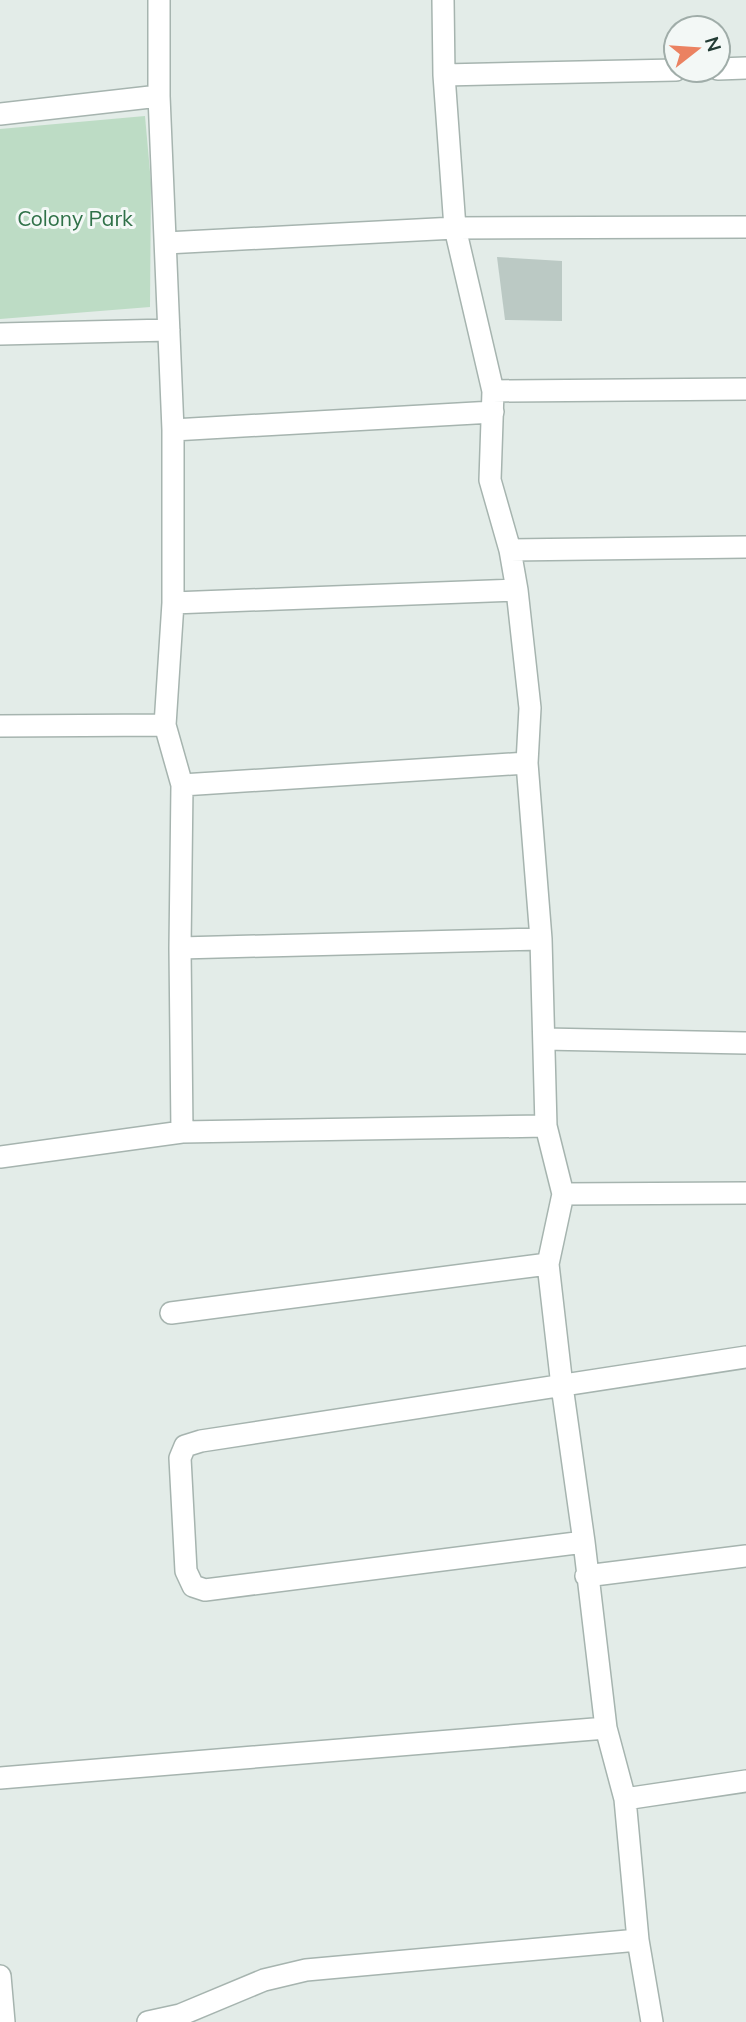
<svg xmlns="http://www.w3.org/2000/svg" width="746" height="2022" font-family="Mulish,sans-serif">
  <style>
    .green { fill: #bddcc5 }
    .building { fill: #bbc9c4 }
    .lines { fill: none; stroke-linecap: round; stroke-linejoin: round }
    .minor-casing { stroke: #a6b4af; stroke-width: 24 }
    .minor { stroke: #fff; stroke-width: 21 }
    .labels { text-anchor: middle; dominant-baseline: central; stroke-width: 6; stroke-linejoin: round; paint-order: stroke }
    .park-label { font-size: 21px; fill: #2f7148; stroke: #f3f8f6 }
  </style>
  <rect width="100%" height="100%" fill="#e3ece8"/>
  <path class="green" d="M145 116 151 183 150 307 0 319V129Z"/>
  <path class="building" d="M497 257 562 261V321L505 320Z"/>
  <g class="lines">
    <defs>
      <path id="minor" d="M159 0V96L173 430V603L165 725 182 785 180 948 182 1132
        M443 0 444 75 455 228 493 391 490 480 510 550 517 590 530 708 527 763 541 939 546 1126
        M718 69 746 68
        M444 75 676 70
        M0 114 159 96
        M166 243 455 228 746 227
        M0 334 169 330
        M493 391 746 389
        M173 430 493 412
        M510 550 746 547
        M173 603 517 590
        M0 726 165 725
        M182 785 527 763
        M180 948 541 939
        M544 1039 746 1043
        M0 1157 182 1132 546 1126 563 1194 548 1264 562 1386 584 1542 606 1728 625 1799 638 1940 652 2022
        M563 1194 746 1193
        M171 1313 548 1264
        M584 1542 205 1590 193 1586 186 1571 180 1458 185 1446 201 1441 746 1357
        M586 1576 746 1556
        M0 1778 606 1728
        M625 1799 746 1781
        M0 1976 4 2022
        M148 2022 180 2015 264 1980 306 1970 638 1940"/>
    </defs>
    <use href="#minor" class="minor-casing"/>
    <use href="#minor" class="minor"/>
  </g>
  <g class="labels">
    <g class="park-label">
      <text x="75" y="218">Colony Park</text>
    </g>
  </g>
  <g transform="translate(697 49) rotate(73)"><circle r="33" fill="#f3f8f6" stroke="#a0ada9" stroke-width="2"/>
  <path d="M0-5L12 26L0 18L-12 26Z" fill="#eb8261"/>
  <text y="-10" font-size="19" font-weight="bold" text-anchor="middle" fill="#233c35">N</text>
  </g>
</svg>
